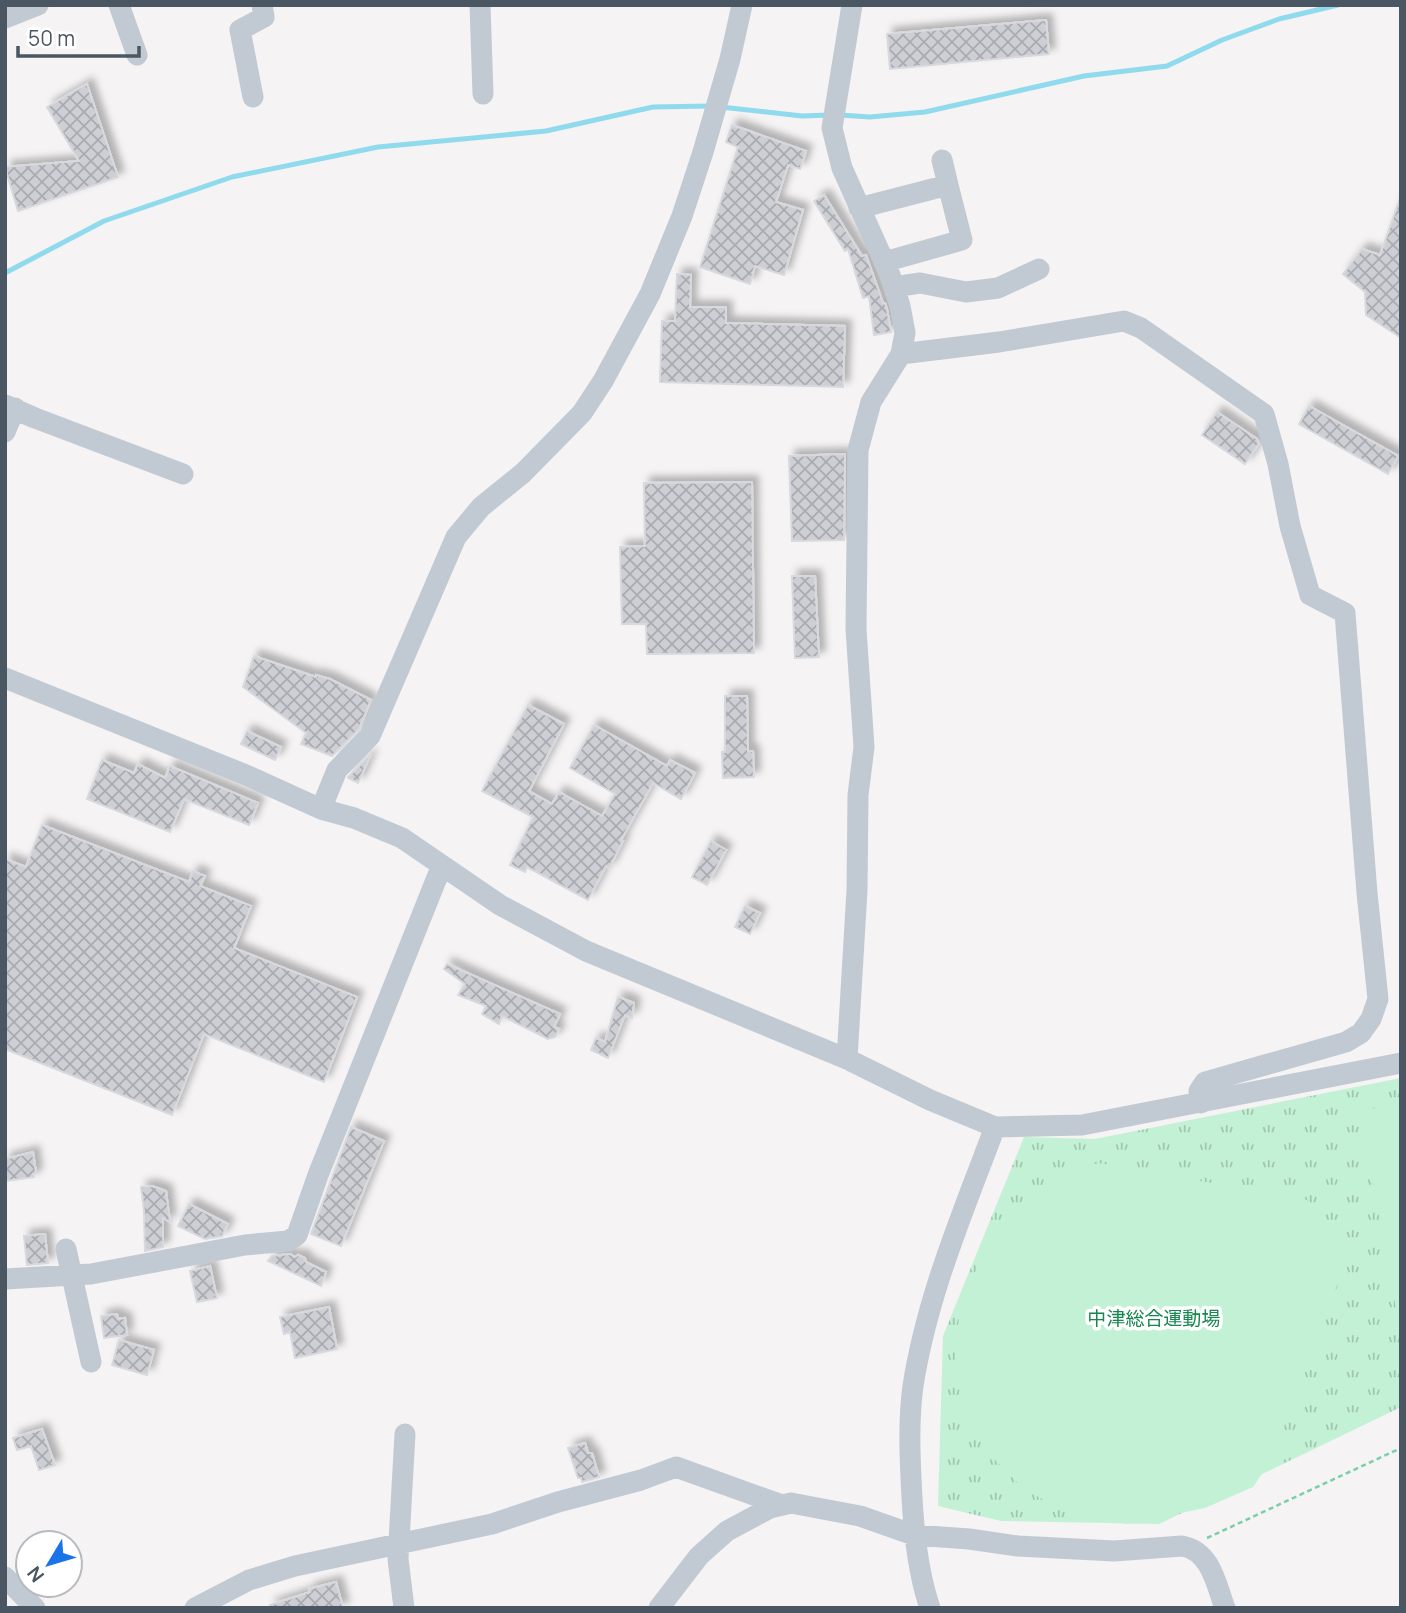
<svg xmlns="http://www.w3.org/2000/svg" width="1406" height="1613" font-family="Manrope,'Noto Sans JP',sans-serif">
  <style>
    .park { fill: url(#park-tufts) }
    .pitch { fill: #c3f1d5 }
    .lines { fill: none; stroke-linecap: round; stroke-linejoin: round }
    .stream { stroke: #90daee; stroke-width: 5 }
    .building { fill: url(#building-cross-hatch); stroke: #d7d9de; stroke-width: 2; filter: url(#shadow) }
    .path { stroke: #7ad0a6; stroke-width: 2.5; stroke-dasharray: 5 3.5; stroke-linecap: butt }
    .minor { stroke: #c1cad2; stroke-width: 21 }
    .labels { text-anchor: middle; dominant-baseline: central; stroke-width: 7; stroke-linejoin: round; paint-order: stroke }
    .park-label { font-size: 19px; fill: #17864f; stroke: #fff }
  </style>
  <defs>
    <pattern id="park-tufts" width="24" height="20" patternUnits="userSpaceOnUse" patternTransform="scale(1.75)"><rect width="24" height="20" fill="#c3f1d5"/><path d="M3 7l-1-3M5 7V3M7 7l1-3M15 17l-1-3M17 17v-4M19 17l1-3" fill="none" stroke="#a0c6b0"/></pattern>
    <pattern id="building-cross-hatch" width="8" height="8" patternUnits="userSpaceOnUse" patternTransform="scale(1.75)"><rect width="8" height="8" fill="#cdcfd5"/><path d="M0 0l8 8M0 8l8-8" fill="none" stroke="#a8abb0"/></pattern>
    <filter id="shadow"><feDropShadow dx="6" dy="-6" stdDeviation="3.5" flood-color="#0004"/></filter>
  </defs>
  <rect width="100%" height="100%" fill="#f5f3f3"/>
  <path class="park" d="M1401 1078V1407L1159 1524 1001 1521 938 1506 943 1336 1024 1137 1095 1139Z"/>
  <path class="pitch" d="M1401 1103V1336L1360 1111Z
    M1099 1163 1307 1200 1347 1259 1272 1459 1253 1487 1205 1508 1126 1524 1084 1515 1051 1503 1026 1491 996 1461 960 1397 955 1347 961 1304 995 1227 1027 1197 1059 1173Z"/>
  <g class="lines">
    <path class="stream" d="M721 107 802 116 830 115
      M840 115 870 117 925 112 1084 76 1167 66 1222 40 1279 19 1338 5
      M5 273 104 221 232 177 378 147 546 131 653 107 711 106"/>
  </g>
  <path class="building" d="M1046 20 1049 54 890 69 887 34Z
    M87 84 118 177 18 211 5 167 79 161 47 107Z
    M732 125 806 151 800 169 788 165 776 202 803 210 784 275 755 266 750 284 700 267 738 147 726 142Z
    M824 195 862 256 866 255 883 303H885L887 309 891 332 874 335 869 296 863 298 848 249 845 251 814 201Z
    M1399 201H1401V338L1366 315 1365 292 1343 274 1362 249 1380 255Z
    M677 274 691 275 690 307H726V323L845 326 843 387 660 382 662 321H675Z
    M1309 406 1398 456 1388 474 1299 424Z
    M1217 412 1257 439 1259 443 1245 464 1202 435Z
    M845 454 844 540 792 541 789 456Z
    M752 482 754 653 647 654 646 624H622L620 547 645 546 644 483Z
    M792 576H815L819 657 795 658Z
    M254 656 316 677V675L330 679 371 700 359 729 332 756 301 744 306 733 243 687Z
    M725 696H747L748 751H753L754 777 723 778 722 752H725Z
    M528 705 564 724 529 791 552 804 559 792 602 816 615 794 570 768 594 725 667 766 670 760 695 773 681 799 653 783 621 840 623 841 609 868 606 866 588 900 527 867 525 872 510 865 533 817 482 791Z
    M247 731 281 747 275 760 241 744Z
    M371 754 358 783 348 778V777Z
    M102 760 134 773 138 764 165 778 170 766 258 803 249 825 184 799 170 832 87 799Z
    M42 825 189 882 193 871 205 876 200 886 251 906 234 948 357 997 324 1082 204 1034 172 1115 5 1049V859L26 867Z
    M711 841 726 850 707 885 692 877Z
    M745 906 760 913 750 934 735 927Z
    M447 964 560 1014 554 1027 559 1029 555 1037 548 1039 502 1016 499 1024 482 1014 486 1006 458 995 465 984 444 969Z
    M618 997 634 1003 632 1018 625 1015 608 1058 591 1050 596 1038 605 1042Z
    M351 1127 384 1141 341 1246 311 1234Z
    M33 1152 36 1173 33 1174 34 1177 5 1181V1159Z
    M152 1186 166 1191 170 1222 163 1218V1247L145 1251 144 1211 141 1187Z
    M189 1204 228 1224 222 1236 205 1239 178 1226Z
    M45 1234 48 1263 27 1265 24 1236Z
    M290 1254 295 1257 298 1255 305 1258 306 1262 326 1272 321 1286 268 1261 272 1256Z
    M210 1266 217 1298 197 1302 190 1271Z
    M329 1307 337 1349 295 1358 290 1332 284 1334 280 1317Z
    M117 1314 118 1319 125 1318 127 1335 104 1338 101 1316Z
    M119 1340 154 1350 147 1375 112 1365Z
    M42 1429 55 1465 39 1470 31 1446 17 1450 13 1438Z
    M585 1443 588 1453H592L599 1477 582 1482 581 1478H578L568 1448Z
    M336 1582 343 1608H270V1605L310 1592 309 1589Z"/>
  <g class="lines">
    <path class="path" d="M1207 1538 1401 1448"/>
    <path class="minor" d="M119 5 137 55
      M480 5 483 94
      M5 18 38 5
      M253 97 240 30 264 17 262 5
      M859 208 948 185 942 160
      M884 262 962 240 948 185
      M894 287 920 283 966 292 998 288 1039 269
      M901 354 999 342 1124 321 1141 328 1264 414 1278 464 1290 526 1310 595 1345 613 1367 893 1378 999 1371 1019 1361 1033 1346 1042 1205 1082 1199 1091 1201 1103
      M5 405 35 418 183 474
      M5 432 15 408
      M5 678 246 775 321 809 354 818 402 838 500 905 586 951 847 1059 930 1100 995 1127 1082 1125 1401 1063
      M321 809 337 770 370 736 456 537 481 507 523 473 582 413 603 381 650 294 682 216 703 152 730 59 742 5
      M847 1059 857 890 858 795 864 747 856 629 858 450 871 402 901 354 905 333 900 306 890 275 842 168 832 128 852 5
      M66 1249 91 1362
      M5 1279 91 1274 245 1245 288 1241 297 1235 318 1175 442 865
      M5 1577 35 1608
      M195 1608 249 1580 295 1566 492 1524 558 1502 641 1480 676 1467 782 1505
      M404 1608 398 1559 405 1434
      M659 1608 699 1556 727 1531 770 1508 791 1503 860 1516 914 1535 969 1539 1018 1546 1114 1551 1182 1546C1211 1551 1216 1584 1225 1608
      M930 1608C918 1573 914 1535 912 1498 910 1461 908 1422 913 1386 927 1296 963 1212 995 1127"/>
  </g>
  <g class="labels">
    <g class="park-label">
      <text x="1154" y="1318">中津総合運動場</text>
    </g>
  </g>
  <rect width="1406" height="1613" fill="none" stroke="#4a5661" stroke-width="14"/>
  <g transform="translate(49 1564) rotate(232)"><circle r="33" fill="#ffffff" stroke="#b7bbc0" stroke-width="2"/>
  <path d="M0-5L12 26L0 18L-12 26Z" fill="#1a73e8"/>
  <text y="-10" font-size="19" font-weight="bold" text-anchor="middle" fill="#4a5661">N</text>
  </g>
  <path d="M18 46v10h121v-10" fill="none" stroke="#4a5661" stroke-width="3.5"/>
  <text x="28" y="46" font-size="21" fill="#4a5661" stroke="#ffffff" stroke-width="5" paint-order="stroke">50 m</text>
</svg>
